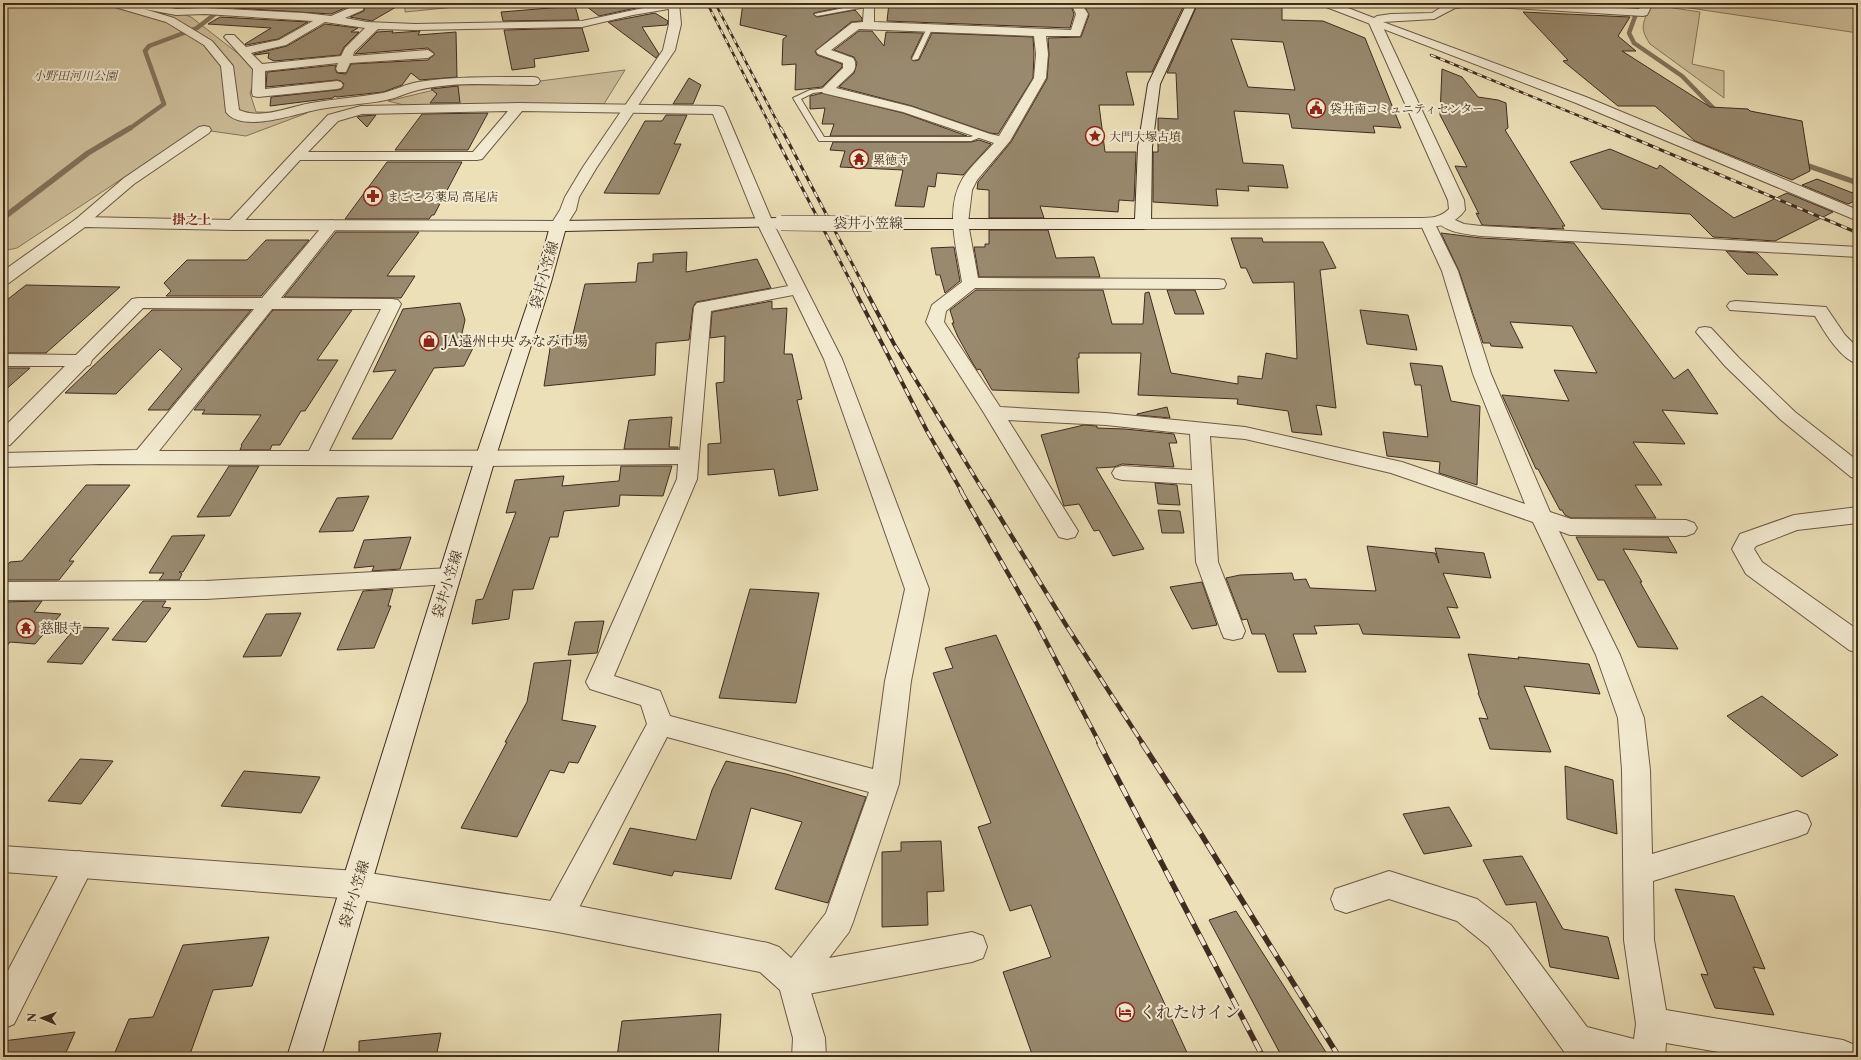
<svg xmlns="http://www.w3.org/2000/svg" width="1861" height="1060" font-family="'Libre Caslon Text','Noto Serif JP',serif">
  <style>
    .green { fill: #cfc19e; stroke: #88765e }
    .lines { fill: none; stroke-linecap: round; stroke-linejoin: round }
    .stream-far1 { stroke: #84735c; stroke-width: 4.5 }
    .stream { stroke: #84735c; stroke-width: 5.5 }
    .building { fill: #998a6f; stroke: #402c1f; fill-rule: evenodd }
    .service-casing { stroke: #6b5945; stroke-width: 2 }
    .minor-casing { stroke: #6b5945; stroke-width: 2 }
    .tertiary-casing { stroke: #6b5945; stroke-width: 2 }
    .secondary-casing { stroke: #402c1f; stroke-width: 2 }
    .service { fill: #f3ebd1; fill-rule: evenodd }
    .minor { fill: #f3ebd1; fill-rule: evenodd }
    .tertiary { fill: #f3ebd1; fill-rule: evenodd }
    .secondary { fill: #f3ebd1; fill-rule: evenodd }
    .rail-far4-casing { stroke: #402c1f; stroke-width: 2.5 }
    .rail-far3-casing { stroke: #402c1f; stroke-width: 3 }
    .rail-far2-casing { stroke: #402c1f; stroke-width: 4 }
    .rail-far1-casing { stroke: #402c1f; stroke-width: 4.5 }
    .rail-casing { stroke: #402c1f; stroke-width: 5.5 }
    .rail-far4 { stroke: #f3ebd1; stroke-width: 1.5; stroke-dasharray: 5; stroke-linecap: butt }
    .rail-far3 { stroke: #f3ebd1; stroke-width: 2; stroke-dasharray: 6; stroke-linecap: butt }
    .rail-far2 { stroke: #f3ebd1; stroke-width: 2.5; stroke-dasharray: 8; stroke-linecap: butt }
    .rail-far1 { stroke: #f3ebd1; stroke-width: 3; stroke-dasharray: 10; stroke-linecap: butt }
    .rail { stroke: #f3ebd1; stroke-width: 4; stroke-dasharray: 12; stroke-linecap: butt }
    .secondary-bridge-casing { stroke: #402c1f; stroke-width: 16; stroke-linecap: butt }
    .secondary-bridge { stroke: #f3ebd1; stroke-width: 15 }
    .labels { text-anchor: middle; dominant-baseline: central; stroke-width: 4; stroke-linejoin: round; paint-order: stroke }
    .far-park-label { font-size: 12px; font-style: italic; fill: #5d4a38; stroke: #f3ebd1 }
    .far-poi-label { font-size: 12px; fill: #402c1f; stroke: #f3ebd1; text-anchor: start }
    .far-quarter-label { font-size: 13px; font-weight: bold; fill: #7a1f14; stroke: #f3ebd1 }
    .street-label { font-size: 14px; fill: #402c1f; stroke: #f3ebd1 }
    .poi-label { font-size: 14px; fill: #402c1f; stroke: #f3ebd1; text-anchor: start }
    .near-poi-label { font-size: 17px; fill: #402c1f; stroke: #f3ebd1; text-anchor: start }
  </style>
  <rect width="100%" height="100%" fill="#ece0b8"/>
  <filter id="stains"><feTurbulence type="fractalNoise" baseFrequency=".005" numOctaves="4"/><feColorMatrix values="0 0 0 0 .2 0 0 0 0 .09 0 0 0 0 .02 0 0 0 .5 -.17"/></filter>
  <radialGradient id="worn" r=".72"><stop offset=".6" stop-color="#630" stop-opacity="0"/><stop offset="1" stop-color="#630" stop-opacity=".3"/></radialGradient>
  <path class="green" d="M3 3H153L191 17 240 55 253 69V85L250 93 256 112 307 113 246 136 204 130 161 153 17 248 3 251Z
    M405 3H474L475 5 405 12Z
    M1656 3H1858V33Z
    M1647 4 1700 12 1692 64 1724 71V98L1650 44C1636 23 1648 23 1647 4Z
    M625 70 604 104 404 105 388 101 459 84H517Z"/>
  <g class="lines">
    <path class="stream-far1" d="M1640 3 1629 33 1634 43 1682 76 1720 115
      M129 129 164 104 145 51 149 46 197 28 229 3"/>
    <path class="stream" d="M1800 163 1858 183
      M3 218 88 153 130 128"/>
  </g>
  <path class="building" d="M242 3H352V5L331 14 234 8Z
    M365 3H403L372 21 350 17 364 11Z
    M582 3H640L645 6 599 16Z
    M743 3H850L851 5 814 13 813 14 817 17 855 10 862 18V21L851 22 815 51 817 55 842 64V67L822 87 795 90 796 64 782 65 783 39 787 36 740 25Z
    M889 3H1070L1074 14 1070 28 887 21Z
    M1083 3H1185L1152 72H1126L1134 105H1099L1105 152H1136L1134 201 1119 200 1118 212 1040 206 1044 218H989V190L977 189 978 182 1011 142 1047 79 1049 54 1048 38 1081 37 1089 15Z
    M1198 3H1282V20L1323 21 1365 38 1401 128 1373 126 1375 133 1292 128 1289 114 1234 111 1243 163 1283 165 1288 188 1248 186 1249 191 1216 189 1218 206 1153 202V152H1158V118L1178 119 1176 73H1167ZM1231 39 1283 42 1295 90 1248 87Z
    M575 6 579 20 503 21 501 12Z
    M1523 12 1630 17 1618 36 1636 51H1622L1710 107 1748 109 1750 111 1802 121 1810 171 1792 180 1695 141 1655 106H1618L1563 61 1568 60Z
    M655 13 668 21 667 25 642 27 659 54 656 58 608 22Z
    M220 17 308 22 278 39 246 45 245 44 271 28 208 24Z
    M325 24 358 28 351 32H359L344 47 340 55 274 61 268 58 269 53 255 55 254 54 287 46Z
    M582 28 589 51 534 59 535 67 512 70 504 30Z
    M393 31 392 33 420 31 418 35 456 32 457 77 420 80 411 73 402 85 383 92 337 97 335 96 333 98 270 106 271 97 337 90 342 89 344 84 341 81 337 80 266 87 267 72 336 65 335 69 337 73 346 74 351 64 428 60 435 54 428 48 355 54 377 32Z
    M859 31H872L884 46 886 32 923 33 911 58 913 61 919 60 932 33 1033 37 1034 54 1033 78 998 134 990 133 912 106 839 87 854 73 857 63 854 57 834 50Z
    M1442 69 1462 77 1478 97 1498 100 1506 103 1508 128 1505 130 1565 226H1562L1564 229 1482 225 1476 213 1479 214 1455 166 1467 167 1440 115Z
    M689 78 701 85 693 104H673Z
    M458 86 460 103H430L437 94 431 89Z
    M822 93 903 113 967 136H830L834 124H822L825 108 810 109V96Z
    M488 113 468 150H395L422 114Z
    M376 115 367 127 357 117 362 116Z
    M666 115H687L674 144H681L659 194 604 193 645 121H662Z
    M979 140 991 144 963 175 937 173 935 187 928 186 924 207 895 206 903 170 840 167 845 151 830 150 833 142H971Z
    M1610 149 1657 169 1660 165 1734 218 1787 193 1833 212 1775 241 1713 237 1690 214 1602 209 1570 162Z
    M387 162H462L434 215H432L429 219H345Z
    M1817 179 1858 195V200L1848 204 1802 185Z
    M989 230H1048L1056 258 1094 257 1100 277H979L974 247H985V244H989Z
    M336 232H419L387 276H415L401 298 284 297Z
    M1441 233 1481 238 1574 243 1674 379 1688 369 1718 414 1662 410 1685 444 1633 442 1662 485H1635L1656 518H1571L1565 515 1562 510H1560L1538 469H1536L1502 395 1569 401 1554 370 1597 373 1572 326 1510 322 1523 348 1491 346 1490 343H1483L1459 271Z
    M1231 238H1262L1263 242H1323L1336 268 1320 270 1336 408 1316 405 1322 435 1292 432 1288 411 1237 404 1238 399 1138 395 1141 353H1079V358H1077L1079 393 992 390 980 369 977 370 972 362 958 337 952 323H954L950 310 976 290H1103L1112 324H1143L1145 293 1149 292 1171 373 1238 384V376L1262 379 1266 353 1297 359 1294 282 1253 283 1246 268H1241Z
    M266 240H309L261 296H166L171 291 164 283 187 260H247Z
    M954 247 960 281 945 293 940 275H936L931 248Z
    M1726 251 1757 253 1778 275 1747 274Z
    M687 252 686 272 757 259 771 288 696 302 693 307 689 340 656 343 655 375 544 386 552 336 573 334 585 284 636 282 638 263 653 262V254Z
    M26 285 120 287 46 353H3V303Z
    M1167 290H1195L1204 314H1175Z
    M772 301V309L787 308 784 354H792L802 399 797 400 818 490 779 496 774 469 708 475V444L721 443 716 383 724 382 725 336 710 338 712 312Z
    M460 303 465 320 460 342 475 344 464 366 434 368 392 439H352L396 370 373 372 403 309Z
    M152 310H251L168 410H148L182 369 160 349 116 394 65 393Z
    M273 310H352L317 360H338L305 411H301L280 445H272L270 450H240L242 445H241L261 415 202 414 205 410H194Z
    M1360 310 1408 315 1417 350 1367 344Z
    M1410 363 1442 366 1451 401 1480 406 1477 485 1439 473 1440 462 1387 456 1383 432 1428 437 1421 385H1415Z
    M3 368H30L3 392Z
    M1167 407 1170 418 1137 415V414Z
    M672 417 669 447H678V449H624L629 420Z
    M1084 425 1097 426V428L1125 429 1174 434 1177 443H1169L1174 467 1122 464 1114 467 1096 468 1144 549 1113 556 1099 530 1094 531 1079 504 1064 506 1041 435Z
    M229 466H259L230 516 197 517Z
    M621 466H672L663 496 620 495 619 506 564 511 558 537H550L533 589 513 590 509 619 472 624 476 600 483 599 516 512 506 513 515 480 564 476 562 486 619 481Z
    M1155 483 1177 485 1180 505 1158 504Z
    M86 485H130L69 561H74L59 580H3V570L10 562 22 561Z
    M369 496 353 531 319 532 337 498Z
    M1158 510 1180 511 1184 533H1162Z
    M205 535 183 572H179L182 574 179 580H159L164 573H149L172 536Z
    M411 537 400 569 372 571 374 566 354 568 364 540Z
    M1576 537H1668L1677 553 1623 549 1642 582H1640L1678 649 1638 647 1604 580H1598Z
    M1367 546 1435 553 1439 563 1435 548 1484 553 1491 578 1443 573 1458 608 1447 607 1460 638 1363 634 1359 624 1314 626 1317 634H1293L1306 672H1278L1265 634H1252L1247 619 1242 620 1226 578 1240 575 1292 573 1294 580 1306 579 1310 588 1376 591Z
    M1202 582 1217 625 1192 629 1170 587Z
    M393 589 388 606H391L374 648 337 650 363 591Z
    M750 589 819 593 796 703 719 698Z
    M42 601 34 612 61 614 35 644 10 642 3 651V602Z
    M143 601H166L162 607 171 608 146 642 112 640Z
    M301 613 281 656 243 657 266 614Z
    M604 621 597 653 568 655 575 622Z
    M76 627 109 628 82 664 47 662Z
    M996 635 1189 1057H1033L1003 972 1051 957 1031 905 1010 911 978 827 991 823 933 673 953 668 945 648Z
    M1468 654 1519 659 1518 657 1589 664 1600 694 1524 686 1551 752 1490 749 1479 718 1488 719 1478 693H1479Z
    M571 660 562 720 596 726 578 763 569 762 564 773 550 770 517 837 461 828 507 742H505L527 702 534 663Z
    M1762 696 1838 755 1802 777 1727 716Z
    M80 759 113 761 81 804 48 801Z
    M726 761 786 774 866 797 828 903 775 889 802 822 751 808 731 879 674 871 672 876 613 864 630 828 696 840 712 790Z
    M1565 766 1613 780 1617 834 1567 819Z
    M244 771 320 777 301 813 221 806Z
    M1449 807 1472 846 1424 854 1403 814Z
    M941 841 944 891 927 892 928 925 882 927V852L901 851V842Z
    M1522 856 1563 929 1608 937 1619 979 1550 967 1536 902 1506 905 1483 860Z
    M1675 889 1734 896 1765 969 1753 967 1774 1015 1715 1008 1701 974 1708 975Z
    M1236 911 1329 1057H1282L1209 920Z
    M269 937 252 986 213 990 189 1057H113L129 1019 153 1017 183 945Z
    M721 1014 718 1057H617L622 1021Z
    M75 1032 64 1057H3V1041Z
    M441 1033 436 1057H359V1041Z"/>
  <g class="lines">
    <defs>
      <path id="service" d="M869 3 871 4V6L817 16 814 14Z
        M927 28 932 29 918 59 913 60 912 59Z
        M827 88 830 90 829 91 813 93 801 99 824 137H970L980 134 984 136 971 141H819L793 98 810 90Z"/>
      <path id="minor" d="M107 3H147L176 9 205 8 304 13 331 16 354 6V3H364L363 10 345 18 367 22 415 24 582 21 667 3H691L686 6 633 15 582 27 415 30 378 29 354 52 353 56 428 50 434 54 428 58 350 63 346 72H338L336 69 338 63 265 71V89L337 81 341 82 343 85 341 88 337 89 258 97 253 96 252 93 253 69 226 39 224 37 226 35H234L246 47 279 40 313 21 205 14 176 15 144 9 174 18 212 41 233 66 239 110C262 120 288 107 311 103 335 99 359 97 383 93 395 90 406 84 418 82 457 76 495 77 534 77L538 78 540 81 538 84 534 85C496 85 456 81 418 90 408 92 397 98 386 100 362 105 336 105 311 111 292 115 241 133 226 112L221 66 204 45 166 22 108 5ZM325 22 365 28 345 48 341 56 262 64 251 53 286 45Z
        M862 3H873L874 5V22L1071 30 1076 14 1071 3H1081L1088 14 1080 36H1046L1048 54 1046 78 1010 141 977 180 972 190 968 223 978 278 1218 279 1224 280 1226 284 1224 288 1218 289 975 288 946 311 944 322 1000 407 1106 413 1245 427 1402 462 1525 504 1473 374 1442 271 1420 223 1423 220 1428 218 1433 220 1458 271 1491 374 1550 512 1571 519 1686 520 1694 523 1697 528 1694 533 1686 536 1570 535 1559 531 1620 655 1644 718 1650 770 1652 854 1797 811 1807 815 1811 824 1807 833 1797 837 1653 881 1654 940 1666 1010 1843 1040 1855 1045 1858 1057H1748L1666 1043 1665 1057H1576L1565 1053 1489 947 1457 921 1389 899 1346 913 1335 909 1331 899 1335 889 1389 871 1477 899 1511 925 1587 1027 1634 1039 1636 1024 1624 940 1622 770 1618 718 1596 655 1533 522 1391 473 1245 439 1210 436 1218 562 1245 631 1242 638 1233 640 1224 638 1221 631 1196 562 1192 484 1122 480 1115 478 1112 473 1115 468 1122 466 1192 470 1190 434 1106 425 1008 420 1078 531 1075 537 1067 539 1059 537 984 413 926 322 932 305 962 282C957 249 944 209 963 178 971 166 984 154 994 143L903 112 823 93 821 90 843 68V63L818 54 816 51 852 23 863 22 864 6ZM859 29 1034 36 1036 54 1034 78 999 136 990 134 912 107 836 88 853 72C856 68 856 62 853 58L831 50Z
        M1320 3H1335L1374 18 1377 16 1391 14 1432 13 1448 3H1533L1639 9 1643 3H1653L1647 15 1643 16 1512 8 1465 7 1455 8 1434 19 1383 22 1586 97 1858 210V221L1576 103 1321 5Z
        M518 103 718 106 723 107 725 110 773 223 842 359 929 589 911 681 899 784 853 922 849 932 829 958 972 932 983 936 987 947 983 958 972 962 793 997 782 992 777 981 782 970 826 913 869 792 667 737 569 927 558 932 547 927 543 917 547 907 647 724 641 705 590 689 586 682 677 479 678 464 485 466 99 464 3 467V453L137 450 254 309 143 308 92 360 90 365 87 366 10 445 3 446V428L65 366H3V354L76 355 132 299 138 298H262L326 222 331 220 336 222 339 225 281 298 392 299 398 300 401 304 329 451 680 450 694 307 697 303 703 302 788 286 757 223 713 114 522 111 482 159 477 160H300L238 228 233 230 228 228 225 225 328 115 361 106ZM508 111 473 152H308L338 121 362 114ZM793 295 824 359 905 589 885 681 873 769 670 716 660 691 614 676 697 479 711 311ZM272 309H381L309 451H159Z
        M204 126 209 127 211 130 209 133 134 184 86 225 81 227 76 225 73 222 76 219 124 178 199 127Z
        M1444 215 1464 224 1481 226 1858 247V257L1481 236C1467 234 1445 233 1436 220L1439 217Z
        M1736 301 1826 307 1845 335 1858 348V364C1840 359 1824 331 1815 316L1730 310 1727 306 1730 302Z
        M1705 327 1711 328 1739 358 1795 412 1858 461V479L1851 477 1781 420 1725 366 1696 332 1699 328Z
        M450 568 458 570 461 576 458 582 450 584 206 599 3 600V582L206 581Z
        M79 851 89 855 94 865 14 1024 3 1029V980L69 855Z"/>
      <path id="tertiary" d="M669 3H679L681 24 675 50 597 167 579 197 576 210 564 229 558 231 233 230 85 227 9 283 3 284V271L76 219 81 217 233 220 553 221 560 210 565 197 583 167 663 50 669 24Z
        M1375 20 1381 23 1464 200 1465 210C1454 226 1436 227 1418 228L1143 229 1138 227 1135 224 1138 221 1143 219 1418 218C1430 218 1440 218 1449 209L1448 200 1369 23Z
        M1858 507V523L1797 530 1756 546 1754 549 1762 562 1858 630V653L1849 650 1746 574 1732 549 1740 534 1794 515Z
        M3 846 356 871 558 902 768 943 779 947 804 970 825 1038 826 1057H792L793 1038 780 990 760 972 558 932 356 899 3 872Z"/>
      <path id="secondary" d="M1187 3H1197L1160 84 1152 147 1151 224 1148 227 1143 229H872L867 227 864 224 867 221 872 219H1135L1138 147 1148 84Z
        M781 218 786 220 789 223 786 226 565 231 551 282 495 459 321 1057H287L475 459 535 282 550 226 552 223 558 221Z"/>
    </defs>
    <use href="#service" class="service-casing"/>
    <use href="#minor" class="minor-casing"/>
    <use href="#tertiary" class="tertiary-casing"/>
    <use href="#secondary" class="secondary-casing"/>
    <use href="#service" class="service"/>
    <use href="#minor" class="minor"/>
    <use href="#tertiary" class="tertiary"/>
    <use href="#secondary" class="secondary"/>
    <defs>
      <path id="rail-far4" d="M707 3 772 129
        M715 3 781 129
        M1431 55 1611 129"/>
      <path id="rail-far3" d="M771 128 855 290
        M781 128 866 290
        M1609 128 1858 233"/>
      <path id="rail-far2" d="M854 289 927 431 962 492
        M865 289 894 344 984 492"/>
      <path id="rail-far1" d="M961 491 1037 624 1100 744
        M984 491 1066 625 1143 744"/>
      <path id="rail" d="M1099 743 1263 1057
        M1142 743 1201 834 1339 1057"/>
    </defs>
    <use href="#rail-far4" class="rail-far4-casing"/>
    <use href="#rail-far3" class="rail-far3-casing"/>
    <use href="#rail-far2" class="rail-far2-casing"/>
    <use href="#rail-far1" class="rail-far1-casing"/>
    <use href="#rail" class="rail-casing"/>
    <use href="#rail-far4" class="rail-far4"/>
    <use href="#rail-far3" class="rail-far3"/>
    <use href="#rail-far2" class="rail-far2"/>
    <use href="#rail-far1" class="rail-far1"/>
    <use href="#rail" class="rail"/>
    <defs>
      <path id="secondary-bridge" d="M781 223 872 224"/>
    </defs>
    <use href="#secondary-bridge" class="secondary-bridge-casing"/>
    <use href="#secondary-bridge" class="secondary-bridge"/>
  </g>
  <defs>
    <symbol id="civic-ring" viewBox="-11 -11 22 22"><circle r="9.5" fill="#f3ebd1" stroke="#8f2418" stroke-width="1.5"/><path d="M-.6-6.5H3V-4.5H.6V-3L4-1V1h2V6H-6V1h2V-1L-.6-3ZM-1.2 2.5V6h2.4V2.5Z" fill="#8f2418"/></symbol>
    <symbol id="sight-ring" viewBox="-11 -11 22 22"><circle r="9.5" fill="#f3ebd1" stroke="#8f2418" stroke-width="1.5"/><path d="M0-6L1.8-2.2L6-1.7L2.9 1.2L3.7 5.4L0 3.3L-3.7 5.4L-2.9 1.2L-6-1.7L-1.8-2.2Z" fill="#8f2418"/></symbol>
    <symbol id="temple-ring" viewBox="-11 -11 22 22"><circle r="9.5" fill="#f3ebd1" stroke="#8f2418" stroke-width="1.5"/><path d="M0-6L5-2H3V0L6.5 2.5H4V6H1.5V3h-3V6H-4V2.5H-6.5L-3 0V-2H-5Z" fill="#8f2418"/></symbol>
    <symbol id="pharmacy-ring" viewBox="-11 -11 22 22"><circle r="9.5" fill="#f3ebd1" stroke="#8f2418" stroke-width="1.5"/><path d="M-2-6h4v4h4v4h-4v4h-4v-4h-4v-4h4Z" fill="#8f2418"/></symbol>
    <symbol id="shop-ring" viewBox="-11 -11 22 22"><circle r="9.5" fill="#f3ebd1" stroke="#8f2418" stroke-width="1.5"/><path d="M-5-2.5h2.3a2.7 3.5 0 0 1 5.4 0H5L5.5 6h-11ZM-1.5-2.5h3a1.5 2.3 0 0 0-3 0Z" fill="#8f2418"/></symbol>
    <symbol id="hotel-ring" viewBox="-11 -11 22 22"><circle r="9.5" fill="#f3ebd1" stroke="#8f2418" stroke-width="1.5"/><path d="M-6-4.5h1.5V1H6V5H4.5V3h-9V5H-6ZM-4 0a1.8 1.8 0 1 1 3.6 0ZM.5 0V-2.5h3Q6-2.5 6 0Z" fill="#8f2418"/></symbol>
  </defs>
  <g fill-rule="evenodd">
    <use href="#civic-ring" x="1305" y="97" width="22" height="22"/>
    <use href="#sight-ring" x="1084" y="125" width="22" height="22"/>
    <use href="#temple-ring" x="848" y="148" width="22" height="22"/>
    <use href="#pharmacy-ring" x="362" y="185" width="22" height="22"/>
    <use href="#shop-ring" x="418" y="330" width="22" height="22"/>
    <use href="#temple-ring" x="15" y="617" width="22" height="22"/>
    <use href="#hotel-ring" x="1114" y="1001" width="22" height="22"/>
  </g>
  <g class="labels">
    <g class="far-park-label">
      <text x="75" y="75">小野田河川公園</text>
    </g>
    <g class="far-poi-label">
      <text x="1330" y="108">袋井南コミュニティセンター</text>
      <text x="1109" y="136">大門大塚古墳</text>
      <text x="873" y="159">累徳寺</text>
      <text x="387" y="196">まごころ薬局 高尾店</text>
    </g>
    <g class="far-quarter-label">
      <text x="192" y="219">掛之上</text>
    </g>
    <g class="street-label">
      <text x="868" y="223">袋井小笠線</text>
      <text transform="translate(544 275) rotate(-74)">袋井小笠線</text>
      <text transform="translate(447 584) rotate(-73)">袋井小笠線</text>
      <text transform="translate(354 894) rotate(-73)">袋井小笠線</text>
    </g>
    <g class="poi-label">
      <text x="443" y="341">JA遠州中央 みなみ市場</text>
      <text x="40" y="628">慈眼寺</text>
    </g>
    <g class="near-poi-label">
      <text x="1139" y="1012">くれたけイン</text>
    </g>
  </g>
  <rect width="1861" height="1060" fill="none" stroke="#ece0b8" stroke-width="16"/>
  <rect x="4" y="4" width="1853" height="1052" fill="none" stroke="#402c1f" stroke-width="2"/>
  <rect x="8" y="8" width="1845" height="1044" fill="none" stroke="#402c1f"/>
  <g transform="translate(42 1018) rotate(272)" stroke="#f3ebd1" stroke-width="3" paint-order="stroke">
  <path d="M0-3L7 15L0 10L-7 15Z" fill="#402c1f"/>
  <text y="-6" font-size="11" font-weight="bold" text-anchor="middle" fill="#402c1f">N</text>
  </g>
  <rect width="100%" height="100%" filter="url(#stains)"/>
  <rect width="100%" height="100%" fill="url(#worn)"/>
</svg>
